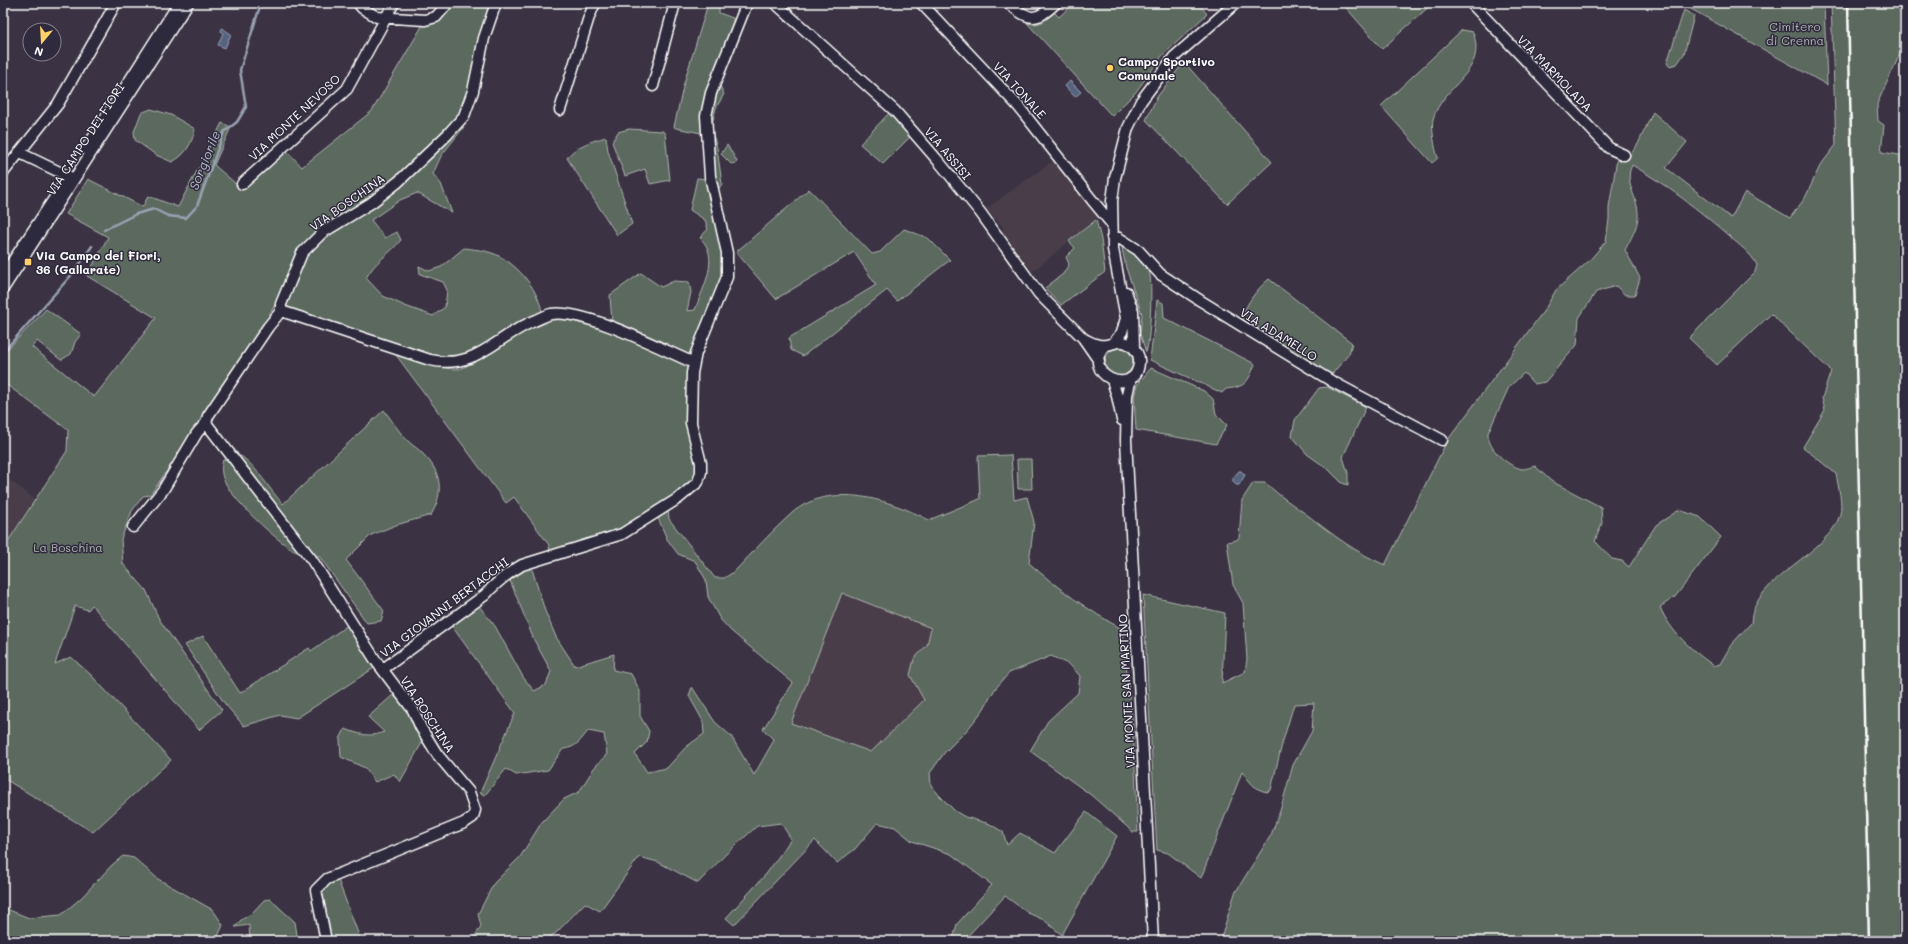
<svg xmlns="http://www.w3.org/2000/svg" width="1908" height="944" font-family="Mali,sans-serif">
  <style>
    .built { fill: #493d4a }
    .green { fill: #5c695f; stroke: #aeb4af; fill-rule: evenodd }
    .water { fill: #576480; stroke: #9aa2b3 }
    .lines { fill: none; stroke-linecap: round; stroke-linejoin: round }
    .stream { stroke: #9aa2b3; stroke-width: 2.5 }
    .minor-casing { stroke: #fff; stroke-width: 13 }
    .minor { stroke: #2f2a3d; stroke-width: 10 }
    .rail { stroke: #fff; stroke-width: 2.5 }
    .poi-dot { fill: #ffd166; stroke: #2f2a3d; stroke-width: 1.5 }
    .labels { text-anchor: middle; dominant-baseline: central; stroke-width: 3; stroke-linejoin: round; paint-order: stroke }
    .park-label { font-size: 12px; fill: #aeb4af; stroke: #2f2a3d }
    .poi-label { font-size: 12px; font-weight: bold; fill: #fff; stroke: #2f2a3d; text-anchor: start }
    .street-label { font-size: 12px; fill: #fff; stroke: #2f2a3d }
    .water-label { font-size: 13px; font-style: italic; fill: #b3b9c6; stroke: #2f2a3d }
  </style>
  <rect width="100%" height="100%" fill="#3b3343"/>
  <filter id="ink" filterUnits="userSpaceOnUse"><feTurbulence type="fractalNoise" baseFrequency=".025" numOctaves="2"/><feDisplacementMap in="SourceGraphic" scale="8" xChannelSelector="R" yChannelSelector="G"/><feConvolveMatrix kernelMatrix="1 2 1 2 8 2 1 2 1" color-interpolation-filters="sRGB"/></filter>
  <g filter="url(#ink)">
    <path class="built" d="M1054 160 1099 217 1032 272 1002 231 1003 227 986 209Z
      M3 475 36 500 3 549Z
      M842 593 931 628 927 645 914 659 924 700 871 752 791 723Z"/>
    <path class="green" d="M440 3H492L461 115 388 187 328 224 296 251 277 301 244 361 150 495 143 496 132 511 121 539 123 564 146 590 159 619 222 710 199 730 92 605 88 610 75 606 55 664 71 657 90 674 171 760 93 832 3 778V549L67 451 68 430 3 382V354L46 309 81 334 75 342 71 354 61 360 37 341 32 347 94 397 156 318 87 276 108 237 66 214 88 179 143 207 148 196 178 207 222 123 231 127 214 165 243 190 286 150 302 167 372 111 421 28Z
      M700 3H719V13L733 18 734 29 703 132 701 133 676 128 674 127 684 83 707 7Z
      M1074 3H1198L1207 14 1162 56 1135 93 1112 116 1027 23C1040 26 1045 21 1054 12L1059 17Z
      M1342 3H1433L1382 49Z
      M1664 3H1824L1827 85 1682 4 1669 8Z
      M1831 3H1905V43L1877 104 1878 121 1884 125 1881 152 1905 156V941H1220L1235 893 1271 835 1280 811 1293 765 1312 731 1314 703 1294 704 1282 744 1271 790 1267 792C1253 789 1251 782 1242 772L1201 878 1168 853 1157 850 1143 595 1225 613 1222 683 1245 672 1247 659 1243 603 1233 585 1227 542 1236 540 1239 538 1242 500 1253 483H1266C1280 497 1294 505 1310 517 1334 536 1357 553 1385 565L1447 441 1545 309 1556 290 1589 261 1606 241 1609 219V207L1617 159 1626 161 1638 144 1653 112 1687 142 1666 168 1731 218 1745 192 1790 218 1805 198 1820 166 1836 145ZM1632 165C1667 185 1699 210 1729 236 1739 245 1751 253 1757 265L1755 272 1689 338 1717 365 1771 314 1831 371 1822 398 1825 410 1803 447 1836 474C1838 486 1843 503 1840 514 1831 553 1752 577 1751 623L1731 645 1720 664 1714 666C1693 651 1670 632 1660 607L1675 597 1721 537 1700 517 1679 510 1656 525 1629 567 1622 561 1612 559 1595 541 1602 523 1601 507 1551 481 1535 466C1531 467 1526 469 1522 469 1507 466 1487 448 1488 433L1509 387 1524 373 1534 384 1545 382 1577 345 1579 318 1596 292 1616 286 1625 295H1635L1640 278 1625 250C1630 240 1638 227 1638 216 1639 197 1623 184 1632 165Z
      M1684 10 1694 16 1684 54 1677 64 1669 66 1667 63Z
      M1462 30 1473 32C1488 73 1443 84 1433 119 1431 127 1435 150 1438 158L1432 163 1381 106Z
      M1184 62 1272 162 1227 204 1146 120 1157 97Z
      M719 84 724 94 716 108 711 128 717 148 722 184 717 191 711 150V106Z
      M151 109 171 115 195 129C192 143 186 155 172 162L156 155 135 140 134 132 141 113Z
      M890 112 911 136 883 164 860 144Z
      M464 127 441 156 433 174 441 184 452 213 417 193 400 200 371 220 385 238 397 232 401 240C389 255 375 261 366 278L383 296 405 306 433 316 445 307 447 290 443 282 420 274 419 266 429 271 441 267 464 248C473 249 483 250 492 253 515 261 538 288 542 312L517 322 473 352 462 357H446L430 354 286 307V302L306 256 313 247 457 129Z
      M629 129 662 131 665 133 670 180 650 184 645 169 625 176 612 142 618 132Z
      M606 137 608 151 632 224 617 235 567 158C575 146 592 141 606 137Z
      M727 145 737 161 736 163 731 164 721 154Z
      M697 178 706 179 710 187 711 206 722 241 723 275 692 359 612 324 610 295 641 273 661 287 674 281 689 282 691 292 687 311 695 310C703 287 721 257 700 238L708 229 705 220 690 210Z
      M809 189 872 254 880 252 904 229 928 238 950 260 897 301 887 290 803 356 791 350 789 338 876 285 854 252 776 299 736 252Z
      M1096 220 1101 239 1105 272 1061 305 1045 288 1063 274 1069 264 1066 257 1075 248 1069 241Z
      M1122 248C1132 247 1146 262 1149 271 1153 281 1150 344 1146 352L1140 334 1142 314 1126 268Z
      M1269 279 1352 343 1349 354 1332 374 1324 373 1241 318C1248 302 1255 291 1269 279Z
      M1157 300 1163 303 1164 318 1255 364C1248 382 1246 387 1226 389L1222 393 1150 360Z
      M561 318 605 330 691 365 700 467 693 482 680 492 619 531 550 553 549 545 514 497 506 503 393 351C410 357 439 370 458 369 470 368 503 340 515 333 528 325 546 320 561 318Z
      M1105 362a14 14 0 1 1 28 0a14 14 0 1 1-28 0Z
      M1151 368 1204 391 1213 399 1216 414 1227 425 1216 444 1136 430 1134 397 1137 385Z
      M1327 387 1366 407 1343 457 1348 473V485L1342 483 1328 469 1307 454 1292 436 1295 420 1319 388Z
      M384 410C392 420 399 433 409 442 413 446 419 449 423 454 442 472 444 493 431 515L396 525 371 535 346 560 384 611 381 621 367 623 319 556C312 555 303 555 297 552 278 543 230 498 223 478 221 471 221 466 223 460L241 456C258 468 268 488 283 504Z
      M1011 455 1014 500 1027 497 1034 522 1029 563C1057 588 1089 611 1122 629L1133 726 1138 832H1133L1091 795 1030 751 1048 721 1078 693 1080 676 1070 665 1051 656 1009 673 995 689 983 710 967 730 945 752 930 773 931 785 939 795 955 811 965 817 990 824 1003 832 1007 845 1020 833 1055 853 1086 812 1117 836 1062 935 1044 920 1028 913 1005 896 963 941H955L953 939 957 924 992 885 951 854 912 841 895 827 877 823 855 849 837 863 815 840 734 925 726 918 767 873 791 839 781 823 757 826 726 854 698 883 658 862 639 857 600 911 585 903 556 933 543 941H472L481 926 478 914 494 883 520 857 542 822 564 799 579 792 594 768 607 754 604 734 588 731C580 741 576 748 563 749L548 770 516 775 506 769 485 795 480 793 515 713 451 625 479 606 495 626 523 677 534 691 546 685 551 671 534 640 509 578 531 566 545 611 556 637 575 666 614 654 613 670 631 674 640 691V716L649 731 647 742 635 754 647 772 667 768 686 747 704 734 703 721 689 696 692 687 715 722 731 736 754 775 774 740 763 729 793 683 731 631 720 619 708 597 706 580 695 561 678 554 667 539 658 518 668 509 669 519 715 578H724L734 572C753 552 772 531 792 513 831 480 890 500 929 520L980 499 978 456ZM842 593 931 628 927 645 914 659 910 675 924 700 871 752 791 723Z
      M1017 459H1031L1032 489H1018Z
      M348 625 374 668 297 718 280 715 244 726 225 704 185 645 203 636 240 693 309 648 311 651Z
      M393 695 404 705 423 741 400 782 394 774 375 782 365 768 341 757 340 739 345 729C359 734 369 738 384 732L368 717Z
      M123 856 134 858 158 879 213 910 223 925 216 941H3V905L9 910 29 918 61 915 81 898 112 865Z
      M338 880 361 941H329L320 892 324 886Z
      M270 899 295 922 298 941H250L249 925 235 927 241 920 251 914 264 900Z"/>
    <path class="water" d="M222 28 231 34 225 48 218 45 223 33 221 32Z
      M1070 81 1081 92 1075 97 1065 86Z
      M1239 471H1241L1245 475 1239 485H1236L1233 482V478Z"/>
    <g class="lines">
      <path class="stream" d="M104 230 136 214 154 209 168 216 186 218 197 206 224 132 237 122 246 107 240 70 261 3
        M3 352 75 271 92 246"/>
      <defs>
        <path id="minor" d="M358 3 362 8 377 17 425 20 436 17 448 3
          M775 3 895 111 940 163 980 212 1039 294 1083 338 1099 361
          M921 3 1018 106 1092 200 1111 223
          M1008 3C1029 20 1035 23 1056 3
          M1471 3 1609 148 1624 155
          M653 86 675 3
          M560 110 589 17 595 3
          M86 149 179 3
          M20 153 74 179
          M3 173 58 104 116 3
          M242 184 347 89 394 3
          M1112 237 1119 238 1138 250 1160 274 1201 301 1333 382 1442 440
          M3 276 67 179
          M3 289 188 3
          M1126 292 1133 311 1134 347
          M281 311 430 360C477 370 495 337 534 321 540 319 546 315 551 314 585 309 661 349 694 363
          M1084 339C1091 342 1098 347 1107 345 1116 343 1121 339 1130 345 1136 349 1140 356 1139 363 1136 400 1077 374 1106 345
          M1114 342 1122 332 1126 318 1113 249 1112 201 1115 178 1128 128 1141 101 1174 57 1236 3
          M1131 378 1127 395 1126 440 1153 941
          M1112 380 1117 396 1122 420
          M206 423 312 560 376 661 413 710 421 728 437 754 469 792 475 810 473 817 464 823 327 879 316 890 326 941
          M133 527 163 490 197 433 206 423 208 416 268 327 281 311V304L302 253 322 233 371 203 398 182 447 135 464 116 473 91 484 38 496 3
          M383 669 485 595C496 583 508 573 522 565L622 534 679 498 698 482 701 472V463L691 423 692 373 696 353 727 277V253L710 176 706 116 711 93 747 3"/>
      </defs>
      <use href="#minor" class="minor-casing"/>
      <use href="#minor" class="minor"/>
      <path class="rail" d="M1848 3 1869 941"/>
    </g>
  </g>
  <g class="poi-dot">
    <circle cx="1110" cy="68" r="4"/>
    <rect x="24" y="258" width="8" height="8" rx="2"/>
  </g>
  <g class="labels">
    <g class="park-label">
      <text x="1795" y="26">Cimitero<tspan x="1795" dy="14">di Crenna</tspan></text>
      <text x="68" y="547">La Boschina</text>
    </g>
    <g class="poi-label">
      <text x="1118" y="61">Campo Sportivo<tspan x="1118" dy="14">Comunale</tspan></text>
      <text x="36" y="255">Via Campo dei Fiori,<tspan x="36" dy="14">36 (Gallarate)</tspan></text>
    </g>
    <g class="street-label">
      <text transform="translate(1555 73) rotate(46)">VIA MARMOLADA</text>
      <text transform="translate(1020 90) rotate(48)">VIA TONALE</text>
      <text transform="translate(294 117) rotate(-43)">VIA MONTE NEVOSO</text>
      <text transform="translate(85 139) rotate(-57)">VIA CAMPO DEI FIORI</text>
      <text transform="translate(948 153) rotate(50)">VIA ASSISI</text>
      <text transform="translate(347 202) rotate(-35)">VIA BOSCHINA</text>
      <text transform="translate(1279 334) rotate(32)">VIA ADAMELLO</text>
      <text transform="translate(444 607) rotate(-37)">VIA GIOVANNI BERTACCHI</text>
      <text transform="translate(1126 691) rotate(-93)">VIA MONTE SAN MARTINO</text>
      <text transform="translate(428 714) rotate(57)">VIA BOSCHINA</text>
    </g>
    <g class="water-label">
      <text transform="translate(204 160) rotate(-68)">Sorgiorile</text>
    </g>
  </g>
  <rect width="1908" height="944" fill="none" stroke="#2f2a3d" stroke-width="16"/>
  <rect x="8" y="8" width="1892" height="928" fill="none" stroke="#fff" stroke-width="1.5" filter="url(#ink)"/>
  <g transform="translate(42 42) rotate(198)"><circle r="19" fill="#2f2a3d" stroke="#827f8b"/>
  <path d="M0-3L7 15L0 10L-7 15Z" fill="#ffd166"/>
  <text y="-6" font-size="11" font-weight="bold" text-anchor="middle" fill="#ffffff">N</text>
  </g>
</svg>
